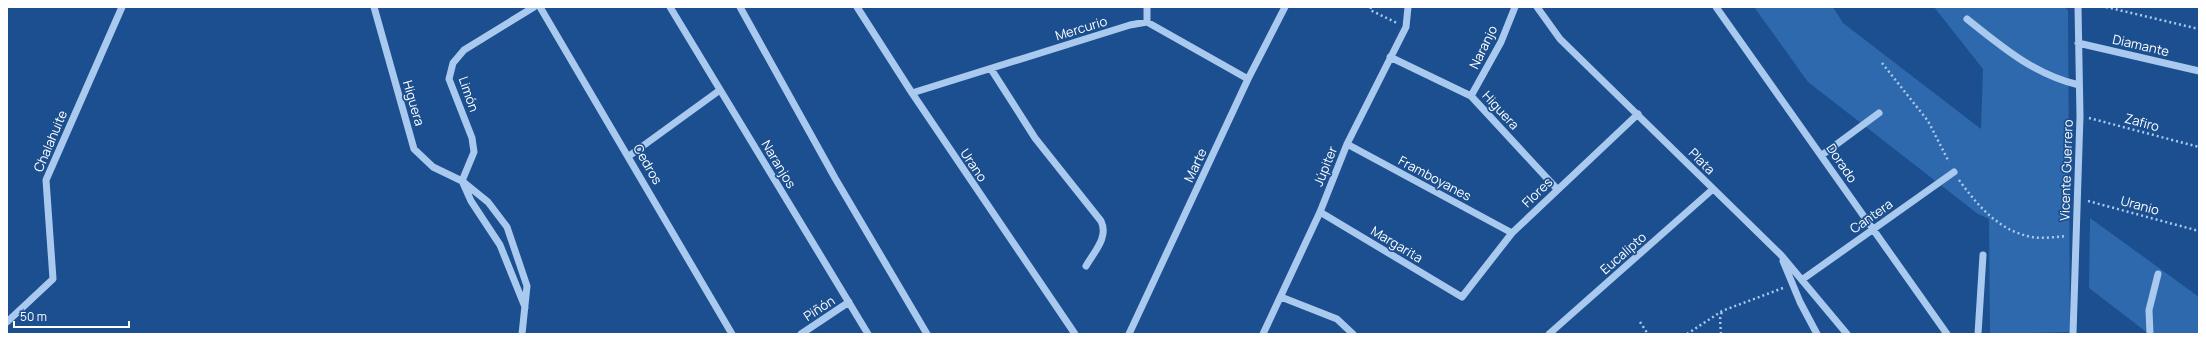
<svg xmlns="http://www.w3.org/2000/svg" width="2206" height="341" font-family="Manrope,sans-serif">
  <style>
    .green { fill: #2e69ad }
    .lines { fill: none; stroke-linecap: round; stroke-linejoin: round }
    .path { stroke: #a9c9ee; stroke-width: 2.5; stroke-dasharray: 2 3; stroke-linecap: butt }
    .minor { stroke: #a9c9ee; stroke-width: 7 }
    .labels { text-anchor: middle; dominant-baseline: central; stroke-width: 3.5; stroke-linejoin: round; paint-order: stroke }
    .street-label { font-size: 13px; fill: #fff; stroke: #1b4f8f }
  </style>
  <rect width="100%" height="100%" fill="#1b4f8f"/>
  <path class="green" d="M1754 7H1833L1843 23 1981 129 1983 69 1934 7H2065L2068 11 2070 332 1990 334 1989 219 1978 214 1808 82Z
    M2090 218 2199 297V334H2149L2089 288Z"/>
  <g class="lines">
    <path class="path" d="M1371 7 1370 10 1397 23
      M2106 7 2199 29
      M1882 63 1928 121 1949 162
      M2089 118 2199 147
      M1959 180C1978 206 1999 231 2032 237 2042 239 2055 237 2066 236
      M2088 201 2199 231
      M1640 322 1648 334
      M1687 334 1722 311 1783 288
      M1721 334 1720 319 1722 311"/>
    <path class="minor" d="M374 7 414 149 433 167 462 181 488 202 507 227 527 286 522 334
      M540 7 732 334
      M670 7 868 334
      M740 7 835 178 927 334
      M857 7 912 93 1075 334
      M1147 7V22
      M1537 7 1560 39 1781 255 1847 334
      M1716 7 1947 334
      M1967 19C2002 47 2035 75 2079 85
      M2078 43 2199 71
      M1390 57 1471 96 1557 189
      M991 69 1035 138 1101 221C1109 237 1094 252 1086 266
      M912 93 1130 25 1147 22 1248 79
      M1471 96 1501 42 1515 7
      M1347 144 1512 233
      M1822 155 1879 113
      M629 156 720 90
      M462 181 474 152 472 138 449 79 453 63 464 50 534 7
      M463 183 471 201 500 245 525 307
      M1320 212 1462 297 1512 233 1638 114
      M1783 261 1800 302 1817 334
      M1803 279 1954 172
      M1281 297 1337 319 1353 334
      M7 322 53 279 46 180 122 7
      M801 334 849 302
      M1129 334 1248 79 1285 7
      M1263 334 1320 212 1347 144 1406 27 1408 7
      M1549 334 1713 189
      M1978 334 1983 255
      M2073 334 2080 116 2078 7
      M2150 334 2149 310 2158 274"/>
  </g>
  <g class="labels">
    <g class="street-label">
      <text transform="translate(1081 28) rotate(-17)">Mercurio</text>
      <text transform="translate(2141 45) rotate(13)">Diamante</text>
      <text transform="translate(1483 47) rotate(-64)">Naranjo</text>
      <text transform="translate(469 94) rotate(71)">Limón</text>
      <text transform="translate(414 103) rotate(74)">Higuera</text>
      <text transform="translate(1501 110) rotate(47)">Higuera</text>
      <text transform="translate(2142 122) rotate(15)">Zafiro</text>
      <text transform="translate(50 141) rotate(-67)">Chalahuite</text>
      <text transform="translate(1702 161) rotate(45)">Plata</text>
      <text transform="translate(1842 163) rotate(56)">Dorado</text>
      <text transform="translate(648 164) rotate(60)">Cedros</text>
      <text transform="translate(779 164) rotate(59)">Naranjos</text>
      <text transform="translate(974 165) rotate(56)">Urano</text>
      <text transform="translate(1195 165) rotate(-65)">Marte</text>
      <text transform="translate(1325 166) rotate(-68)">Júpiter</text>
      <text transform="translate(2066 170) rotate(-88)">Vicente Guerrero</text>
      <text transform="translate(1435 178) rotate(28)">Framboyanes</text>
      <text transform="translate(1537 192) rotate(-44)">Flores</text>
      <text transform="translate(2140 205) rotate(15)">Uranio</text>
      <text transform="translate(1871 216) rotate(-35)">Cantera</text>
      <text transform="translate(1397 244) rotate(31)">Margarita</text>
      <text transform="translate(1623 253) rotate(-41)">Eucalipto</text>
      <text transform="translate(819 308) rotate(-33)">Piñón</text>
    </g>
  </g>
  <rect width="2206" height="341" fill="none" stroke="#ffffff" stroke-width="16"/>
  <path d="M14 321v6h115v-6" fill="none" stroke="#ffffff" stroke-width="2"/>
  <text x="20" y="321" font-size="12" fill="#ffffff" stroke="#1b4f8f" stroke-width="3" paint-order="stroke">50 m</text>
</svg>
